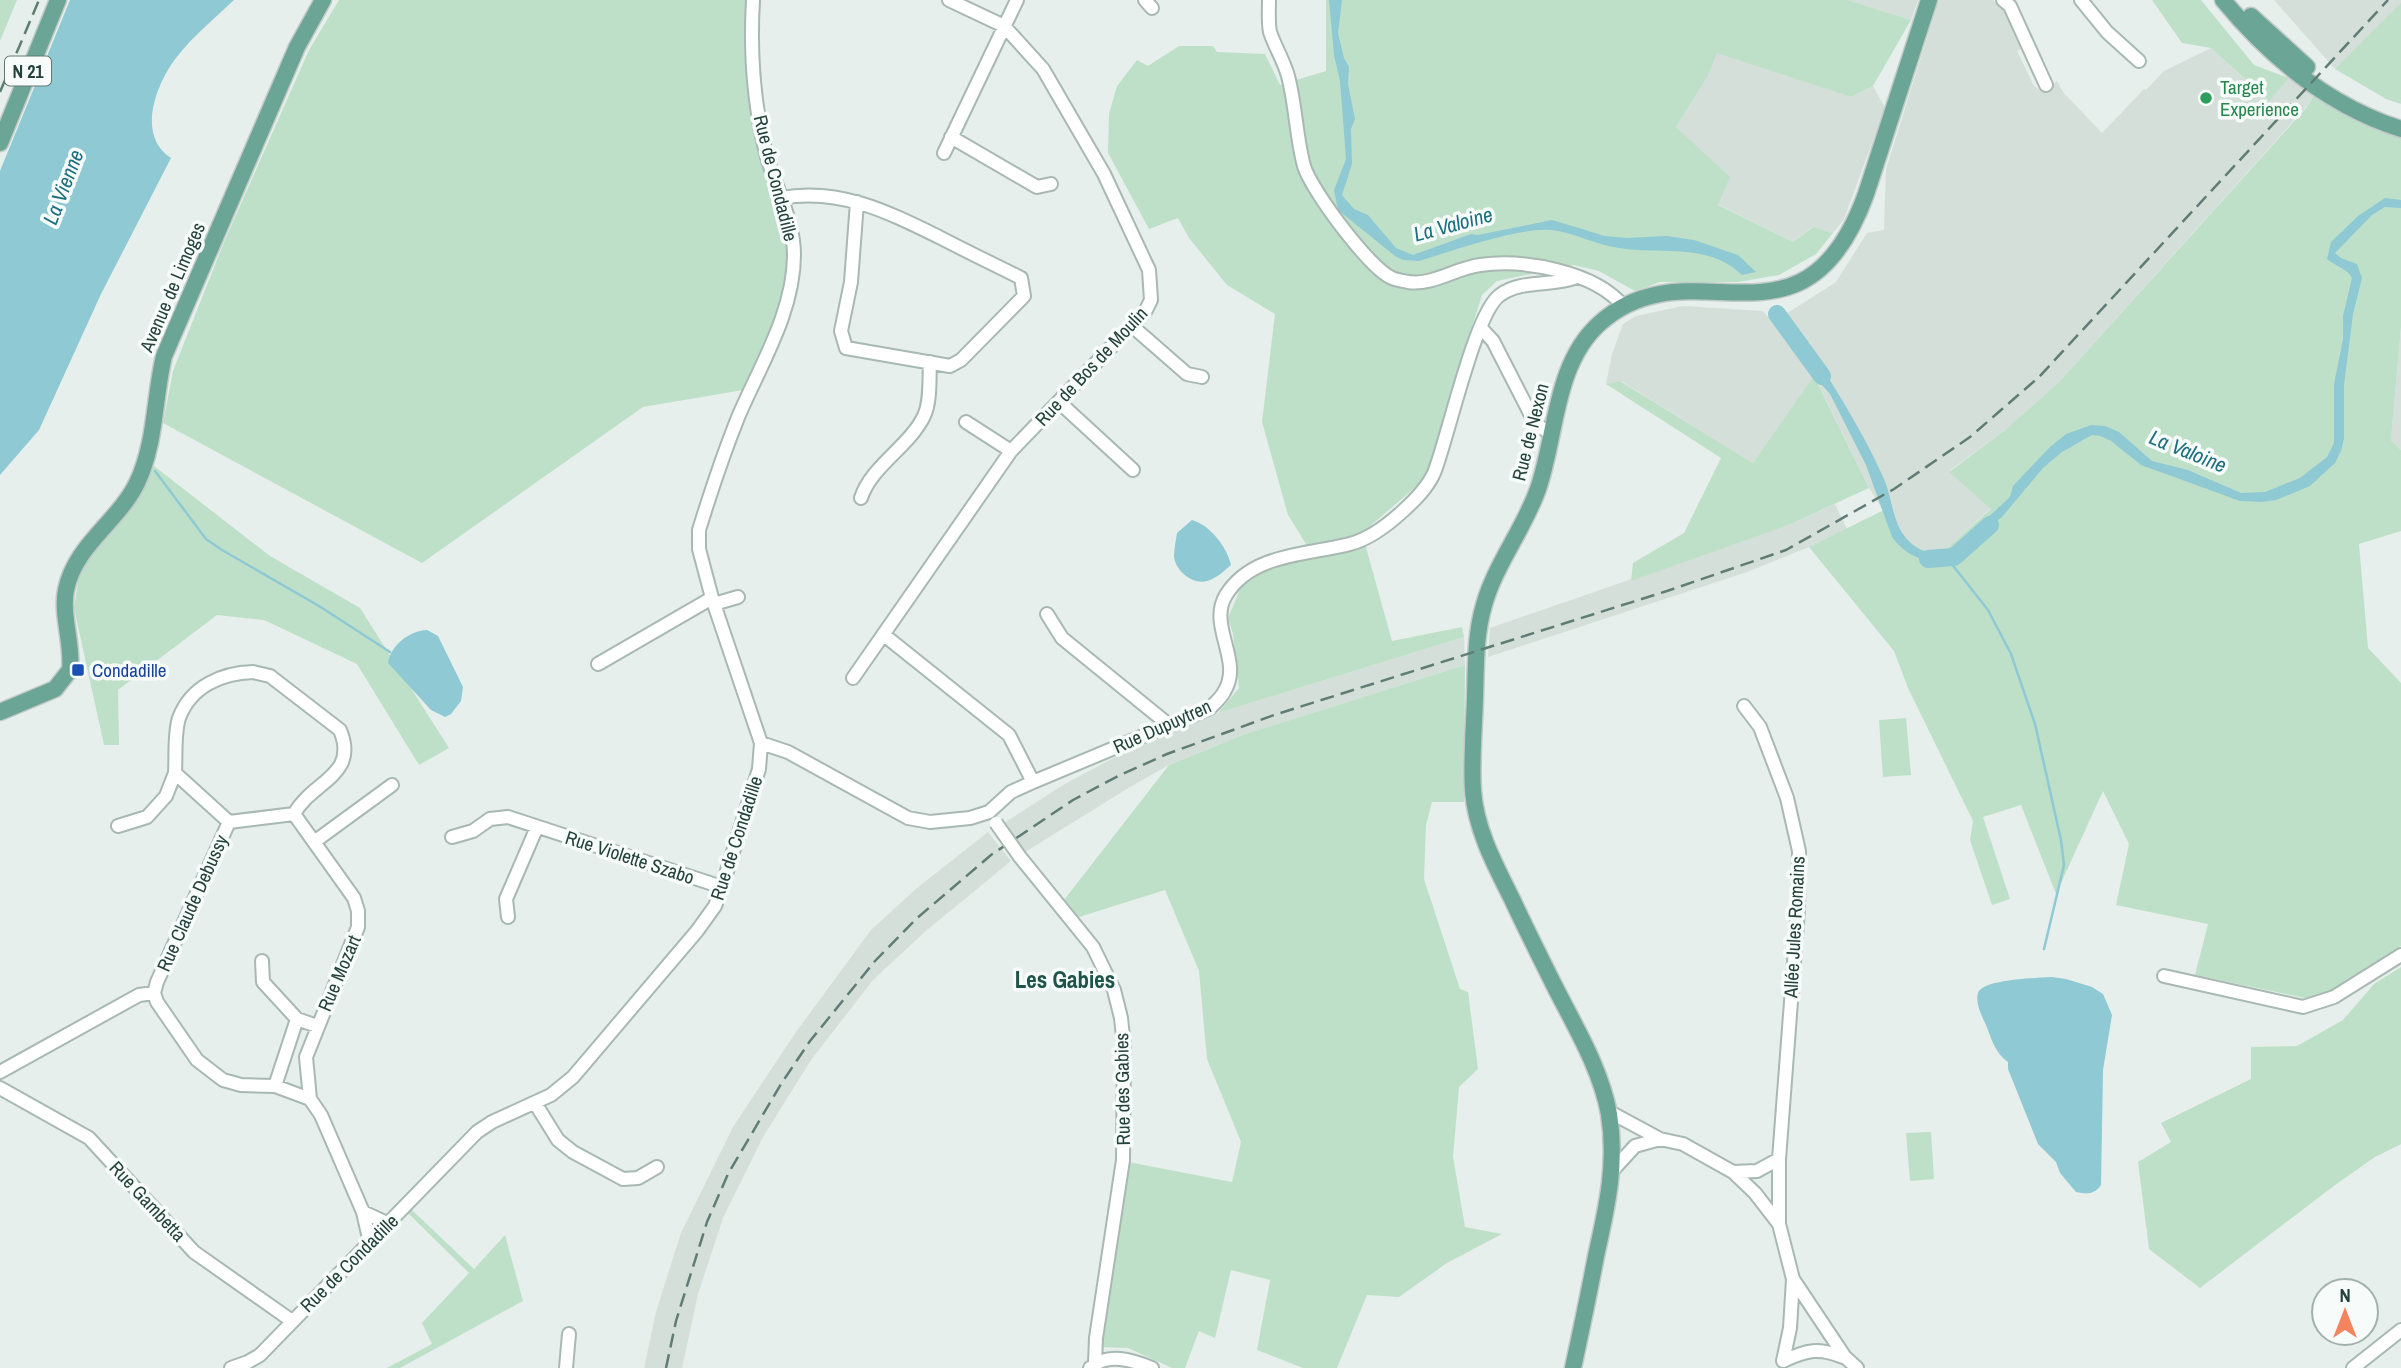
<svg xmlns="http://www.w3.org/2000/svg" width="2401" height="1368" font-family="'Archivo Narrow',sans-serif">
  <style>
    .built { fill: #d4dfda }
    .green { fill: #bfe0c8 }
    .water { fill: #8ec9d4 }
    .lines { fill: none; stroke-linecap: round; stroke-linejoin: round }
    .stream { stroke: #8ec9d4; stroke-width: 2.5 }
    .river { stroke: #8ec9d4; stroke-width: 18 }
    .minor-casing { stroke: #a8b8b2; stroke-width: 16 }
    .major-casing { stroke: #c2cac8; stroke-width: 19 }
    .minor { stroke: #fff; stroke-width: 12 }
    .major { stroke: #6aa596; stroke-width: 16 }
    .rail { stroke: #5f7d75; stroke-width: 2.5; stroke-dasharray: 14 7; stroke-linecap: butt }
    .minor-bridge-casing { stroke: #a8b8b2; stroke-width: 16; stroke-linecap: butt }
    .minor-bridge { stroke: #fff; stroke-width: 12 }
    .leisure-dot { fill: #2e9e5b; stroke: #f7fbf9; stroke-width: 2.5 }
    .transit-dot { fill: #1a4fb4; stroke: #f7fbf9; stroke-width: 2.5 }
    .labels { text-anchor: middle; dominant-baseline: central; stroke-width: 7; stroke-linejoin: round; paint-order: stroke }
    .shield { fill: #f7fbf9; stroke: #637a73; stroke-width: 2 }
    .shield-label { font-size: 18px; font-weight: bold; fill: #24423a }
    .leisure-label { font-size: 19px; fill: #27864d; stroke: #f7fbf9; text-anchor: start }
    .street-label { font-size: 19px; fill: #24423a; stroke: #f7fbf9 }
    .transit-label { font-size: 19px; fill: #164399; stroke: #f7fbf9; text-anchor: start }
    .water-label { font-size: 21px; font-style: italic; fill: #1c6f80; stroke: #f7fbf9 }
    .quarter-label { font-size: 23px; font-weight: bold; fill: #1f5548; stroke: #f7fbf9 }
  </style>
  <rect width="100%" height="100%" fill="#e6efeb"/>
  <path class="built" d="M1848 0H1918L1911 20Z
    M1939 0H1993L2004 11 2021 49 2017 51 2034 86 2041 91 2057 81 2063 92 2102 133 2144 89 2146 90 2164 71 2211 48 2268 101 2289 78 2315 94 2306 107 2059 382 2005 430 1949 471 1991 508 1939 555 1904 543 1869 488 1815 377 1753 463 1621 381 1606 384 1612 354 1623 324 1636 316 1683 306 1763 311 1768 317 1789 312 1836 282 1867 233 1884 230 1886 169Z
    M2274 0H2401V20L2389 16 2335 69Z
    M1717 52 1851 97 1873 86 1885 108 1844 219 1833 233 1812 227 1793 242 1717 204 1676 127 1708 76Z
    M2401 327V450L2391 440Z
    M1835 504 1847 529 1809 547 1747 572 1488 657 1490 628 1791 524Z
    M1464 637 1465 665 1245 734 1169 765 1130 787 1022 854 1004 823 1063 785 1132 748 1218 713Z
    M988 832 1011 861 927 930 873 980 811 1060 763 1137 723 1218 698 1294 682 1368H644L656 1312 681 1233 733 1127 796 1032 871 930 917 888Z"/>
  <path class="green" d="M0 0H17L0 41Z
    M339 0H745L752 98 788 237 790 260 787 289 743 390 643 407 422 563 163 423 173 371 224 242 309 50Z
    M1326 0H1848L1911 20 1873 86 1851 97 1717 53 1708 76 1676 127 1730 177 1718 205 1793 242 1813 227 1833 233 1816 254 1779 275 1738 282H1660L1635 291 1599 271 1574 265 1497 281 1482 295 1425 479 1362 533 1392 641 1462 627 1464 637 1218 713 1239 688 1233 634 1228 618 1241 587 1306 544 1288 515 1262 422 1275 314 1227 285 1189 238 1178 218 1149 229 1108 153 1109 114 1117 86 1137 60 1148 66 1179 46H1213L1217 52 1265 54 1280 85 1326 71Z
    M2152 0H2201L2254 65 2289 78 2269 101 2211 48 2182 43Z
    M2401 3V104L2386 99 2335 69Z
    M2315 94 2401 134V327L2391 440 2401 450V531L2359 544 2368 648 2401 683V946L2328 995 2305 998 2195 975 2208 924 2116 905 2129 844 2103 791 2056 894 2021 805 1983 817 2010 899 1992 905 1970 840 1973 821 1908 688 1894 651 1809 547 1884 510 1904 543 1939 555 1991 509 1949 472 2005 430 2059 382 2306 108Z
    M1814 376 1869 488 1791 524 1631 581 1633 563 1684 533 1721 458 1606 384 1620 381 1753 463Z
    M154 466 270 556 360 608 449 748 419 765 357 664 264 620 217 615 118 690 119 745H104L74 608 80 568 137 499Z
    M1465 665 1464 802H1432L1426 825 1424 879 1460 989 1468 992 1478 1069 1459 1087 1453 1157 1465 1227 1502 1234 1447 1263 1399 1297 1367 1295 1337 1368H1303L1257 1350 1270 1280 1231 1270 1215 1338 1199 1331 1185 1368H1172L1128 1348 1102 1347 1128 1162 1232 1182 1241 1142 1207 1059 1199 971 1165 890 1076 918 1064 900 1169 765 1245 734Z
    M1906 718 1911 775 1883 777 1879 720Z
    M2401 967V1144L2375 1157 2335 1185 2200 1288 2149 1249 2138 1162 2171 1142 2161 1123 2251 1079V1047L2297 1046 2343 1020 2374 984Z
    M1931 1132 1934 1179 1910 1181 1906 1133Z
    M412 1210 474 1269 505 1235 523 1301 400 1368H387L432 1344 422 1323 469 1273 407 1212Z"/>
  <path class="water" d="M70 0H234C215 18 192 37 176 58 156 84 136 136 171 158L101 294 39 430 0 475V171Z
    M1329 0H1342L1338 33 1344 58 1349 67 1348 84 1355 119 1351 129 1352 164 1342 195 1354 209 1368 215 1396 248 1413 255 1471 234 1478 235 1552 220 1605 236 1627 238 1667 236 1694 240 1738 255 1756 272 1742 275C1708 242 1661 255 1619 248 1596 245 1573 232 1551 230 1519 227 1452 251 1419 261L1403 260 1395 256 1338 210 1334 190 1346 159 1340 81 1334 55Z
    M2385 198 2401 200V208L2385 207 2372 215 2335 253 2341 258 2357 264 2362 278 2353 314 2344 385V439L2341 451 2335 463 2310 486 2276 500 2261 502 2240 501 2141 465 2111 441 2100 436 2092 435 2062 452 2043 468 2002 517 1944 561C1923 563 1904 554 1892 537L1866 465 1830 394 1814 376 1807 358 1813 353C1838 393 1864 434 1883 477 1892 495 1892 522 1906 538 1918 552 1937 559 1954 549L2010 497 2013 486 2049 448 2066 434 2091 425 2105 426 2119 432 2152 461 2188 470 2241 493 2265 492 2300 478 2327 457 2334 443V384L2343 339V316L2352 278C2347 268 2335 266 2327 259L2331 242 2358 216Z
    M1192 520C1210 525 1227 547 1231 565 1224 571 1217 578 1207 581 1193 585 1175 571 1174 556 1174 549 1176 540 1177 533Z
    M427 630 438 636 463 687 461 701 451 714 445 717 431 710 388 663C391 645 409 631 427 630Z
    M2052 977 2066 979 2092 987 2103 994 2112 1015 2103 1070 2101 1185C2094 1195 2087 1194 2076 1192L2060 1173 2056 1162 2038 1144 2008 1069V1062C1995 1053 1992 1040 1986 1025 1982 1016 1975 1004 1978 993 1982 979 2038 978 2052 977Z"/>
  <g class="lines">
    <path class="stream" d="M155 471 206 539 222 550 319 606 390 652
      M1947 558 1988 610 2011 654 2035 724 2061 840 2064 865 2044 949"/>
    <path class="river" d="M1777 314 1822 376
      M1928 559 1954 557 1990 525"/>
    <defs>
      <path id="minor" d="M1145 0 1152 8
        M1269 0C1269 10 1268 22 1270 32 1275 47 1284 61 1288 76 1296 106 1296 137 1304 166 1311 190 1370 269 1392 278 1396 280 1403 281 1408 282 1432 286 1456 268 1480 265 1523 259 1595 271 1624 307
        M2003 0 2010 6 2046 85
        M2081 0 2107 32 2139 61
        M951 137 1037 187 1051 184
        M944 153 1017 0
        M781 198C839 187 888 212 939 237 966 251 993 264 1021 278L1024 296 961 360 950 366 846 348 841 331 851 282 857 202
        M1132 326 1187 374 1202 377
        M1481 328 1493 341 1532 417 1540 427 1552 434
        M1059 402 1133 470
        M966 422 1011 451
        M861 498C871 466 909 447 924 416 931 401 929 378 930 362
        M714 604 738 597
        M1047 614 1062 638 1169 725
        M884 635 1009 735 1033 782
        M598 664 712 598
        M253 672 270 676 340 730C359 776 313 780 294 814L229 822 175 773C176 756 174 734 179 718 191 686 222 673 253 672Z
        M853 678 1011 451 1145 312 1151 300 1149 270 1104 174 1043 69 1004 26 949 0
        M1744 706 1760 727 1787 798 1799 851 1798 910 1779 1159V1224
        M761 743 788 752 908 818 930 822 970 818 989 812 1011 792 1033 782 1210 708C1215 703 1221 698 1224 692 1244 661 1207 626 1226 595 1252 553 1308 555 1350 544 1369 539 1390 523 1404 510 1416 499 1427 488 1434 473 1448 438 1475 312 1500 295 1522 279 1552 287 1577 277
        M294 814 354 898 358 911V927L306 1057 310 1099
        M229 822 157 982 154 993 157 1002 197 1060 223 1080 241 1085 275 1086 310 1099 321 1115 363 1212
        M118 826 147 817 166 796 175 773
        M452 837 473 831 490 819 508 817 722 887
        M314 842 392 785
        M1020 857 1093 947 1114 990 1121 1018 1124 1046 1123 1160 1096 1338 1095 1363
        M508 917 506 899 537 827
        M262 961 263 982 297 1019
        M2164 976 2303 1007 2334 997 2401 955
        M0 1072 139 995 154 993
        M275 1086 297 1019 317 1026
        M0 1088 89 1138 194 1252 292 1321
        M535 1103 558 1140 573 1152 623 1179 638 1178 657 1167
        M1608 1111 1660 1139 1683 1144 1733 1172 1755 1193 1779 1224 1793 1279 1845 1357 1857 1368
        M1613 1170 1635 1146 1660 1139
        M1733 1172 1757 1171 1779 1159
        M370 1243 363 1212 389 1224
        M1793 1279 1790 1328 1783 1361C1807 1350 1819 1347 1843 1357
        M231 1368 248 1362 260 1355 477 1132 492 1122 551 1095 573 1077 697 931 715 906 722 887 759 769 761 743 712 598 699 549V530C711 491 724 452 739 415 761 364 794 311 794 255 794 220 775 187 766 153 754 105 750 50 753 0
        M566 1368 569 1334
        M1090 1368C1108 1352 1132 1360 1152 1368
        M2353 1368 2401 1330"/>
      <path id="major" d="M2223 0C2270 57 2329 106 2401 129
        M2251 16 2307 67
        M0 143 58 0
        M0 712 55 689 70 670C73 644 61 615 66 590 75 545 118 522 137 483 156 443 154 398 164 356L297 47 323 0
        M1573 1368C1581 1331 1589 1293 1596 1256 1607 1207 1617 1164 1609 1114 1601 1070 1576 1028 1556 989 1541 959 1526 929 1512 899 1495 865 1476 830 1473 791 1471 761 1474 729 1475 698 1476 668 1475 635 1484 605 1495 565 1524 529 1538 489 1557 434 1554 364 1600 323 1693 240 1803 368 1866 194L1929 0"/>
    </defs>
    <use href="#minor" class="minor-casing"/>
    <use href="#major" class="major-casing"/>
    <use href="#minor" class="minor"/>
    <use href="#major" class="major"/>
    <path class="rail" d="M0 92 39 0
      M666 1368 676 1321 707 1222 728 1174 781 1084 810 1041 875 961 916 919 991 855 1073 800 1118 776 1167 754 1274 715 1667 591 1786 550 1894 489 1970 437 2039 377 2388 0"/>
    <defs>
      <path id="minor-bridge" d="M996 823 1020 857"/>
    </defs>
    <use href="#minor-bridge" class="minor-bridge-casing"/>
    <use href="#minor-bridge" class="minor-bridge"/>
  </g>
  <circle class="leisure-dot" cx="2206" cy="98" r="7"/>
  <rect class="transit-dot" x="71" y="663" width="14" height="14" rx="3.5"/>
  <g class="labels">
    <rect class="shield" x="5" y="56.5" width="46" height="29" rx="5"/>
    <g class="shield-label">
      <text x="28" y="71">N 21</text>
    </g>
    <g class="leisure-label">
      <text x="2220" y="87">Target<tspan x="2220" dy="22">Experience</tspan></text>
    </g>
    <g class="street-label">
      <text transform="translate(776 178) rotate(76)">Rue de Condadille</text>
      <text transform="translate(172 287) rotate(-67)">Avenue de Limoges</text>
      <text transform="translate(1091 366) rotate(-47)">Rue de Bos de Moulin</text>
      <text transform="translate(1530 432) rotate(-76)">Rue de Nexon</text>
      <text transform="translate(1162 726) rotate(-24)">Rue Dupuytren</text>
      <text transform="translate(736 838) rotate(-72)">Rue de Condadille</text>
      <text transform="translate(630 857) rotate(18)">Rue Violette Szabo</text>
      <text transform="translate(192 903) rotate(-66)">Rue Claude Debussy</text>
      <text transform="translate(1794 927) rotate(-87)">Allée Jules Romains</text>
      <text transform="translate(339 973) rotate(-67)">Rue Mozart</text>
      <text transform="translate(1122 1089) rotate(-91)">Rue des Gabies</text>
      <text transform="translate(148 1201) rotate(47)">Rue Gambetta</text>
      <text transform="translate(349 1263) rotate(-45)">Rue de Condadille</text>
    </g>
    <g class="transit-label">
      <text x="92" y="670">Condadille</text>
    </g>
    <g class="water-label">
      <text transform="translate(63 187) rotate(-69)">La Vienne</text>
      <text transform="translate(1453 224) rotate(-15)">La Valoine</text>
      <text transform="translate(2188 451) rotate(22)">La Valoine</text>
    </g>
    <g class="quarter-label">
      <text x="1065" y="979">Les Gabies</text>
    </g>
  </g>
  <g transform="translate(2345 1312)"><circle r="33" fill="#f7fbf9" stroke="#a3b1ad" stroke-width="2"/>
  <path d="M0-5L12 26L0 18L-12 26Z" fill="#f4845f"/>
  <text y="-10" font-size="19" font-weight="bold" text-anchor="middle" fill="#24423a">N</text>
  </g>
</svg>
